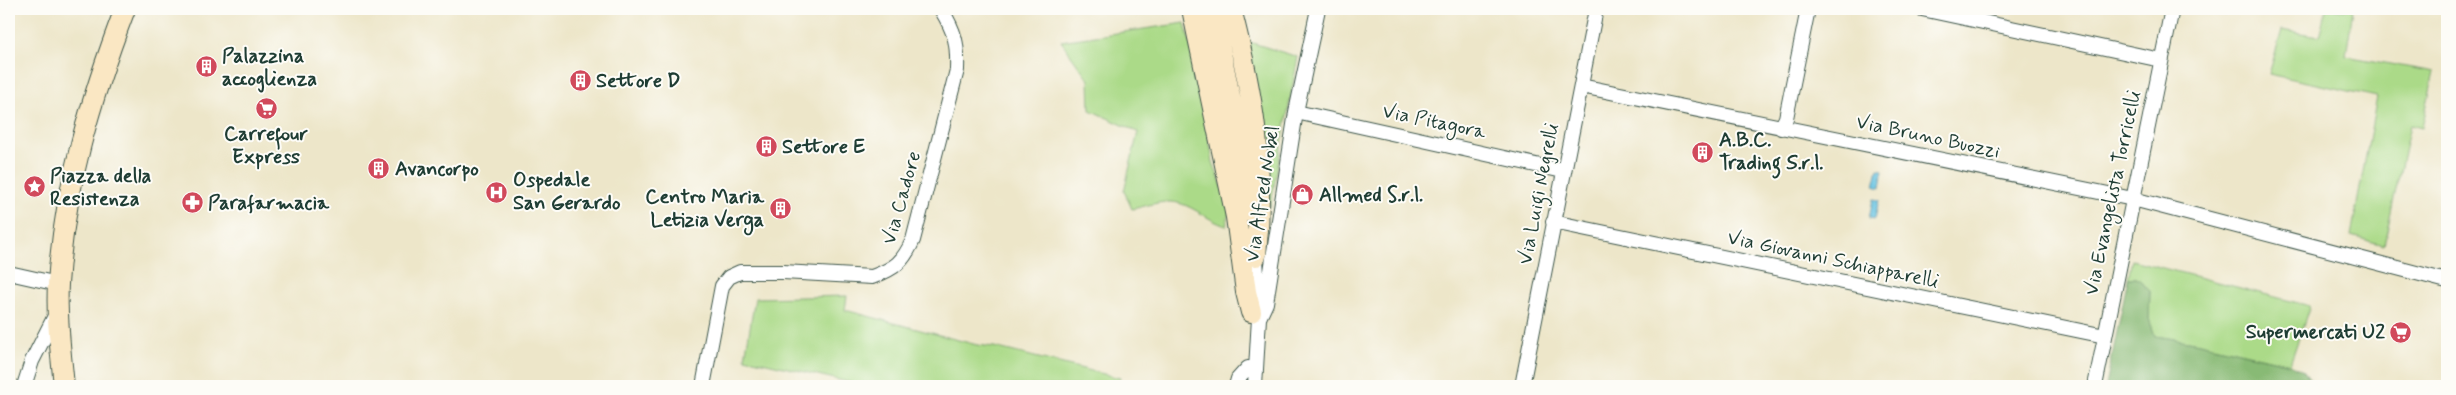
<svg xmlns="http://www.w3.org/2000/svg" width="2456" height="395" font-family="Mynerve,sans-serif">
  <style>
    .green { fill: #abda88; stroke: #658c5e }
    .forest { fill: #88ba74; stroke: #547c54 }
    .water { fill: #63c1e1; stroke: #417f8a }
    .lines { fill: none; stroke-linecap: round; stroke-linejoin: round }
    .street-casing { stroke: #3e564a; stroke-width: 16 }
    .secondary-casing { stroke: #3e564a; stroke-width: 22 }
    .street { stroke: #fff; stroke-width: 14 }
    .secondary { stroke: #fae7c3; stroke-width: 20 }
    .labels { text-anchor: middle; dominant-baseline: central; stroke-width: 4; stroke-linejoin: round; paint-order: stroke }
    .poi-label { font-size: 20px; font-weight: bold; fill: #1f3d34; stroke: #fdfcf7; text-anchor: start }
    .street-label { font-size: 20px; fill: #1f3d34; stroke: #fdfcf7 }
  </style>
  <rect width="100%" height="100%" fill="#fdfcf7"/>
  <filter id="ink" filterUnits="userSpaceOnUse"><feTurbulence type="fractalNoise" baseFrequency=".02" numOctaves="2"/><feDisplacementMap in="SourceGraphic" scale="10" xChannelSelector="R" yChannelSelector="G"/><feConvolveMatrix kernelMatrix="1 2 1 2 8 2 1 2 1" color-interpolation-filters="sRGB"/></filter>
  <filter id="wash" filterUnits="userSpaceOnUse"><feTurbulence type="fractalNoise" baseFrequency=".0096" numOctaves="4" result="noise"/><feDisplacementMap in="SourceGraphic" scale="20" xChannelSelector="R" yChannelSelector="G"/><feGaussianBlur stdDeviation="1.12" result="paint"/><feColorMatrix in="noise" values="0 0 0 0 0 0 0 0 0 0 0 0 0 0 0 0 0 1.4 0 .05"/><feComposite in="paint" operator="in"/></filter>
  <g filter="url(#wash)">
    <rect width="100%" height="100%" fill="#ede6c9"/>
    <path class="green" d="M2326 9H2353L2346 56 2434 72 2422 128 2410 125 2384 245 2351 236 2377 97 2269 74 2282 30 2319 36Z
      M1185 23 1200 84 1213 162 1230 208 1226 226C1206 220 1189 201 1168 202 1156 202 1143 207 1132 209L1124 191 1138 132 1090 110 1089 80 1061 41Z
      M1246 41 1298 57 1270 208 1266 189Z
      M2132 260 2310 306 2290 364 2200 343 2155 336 2149 319 2150 290 2137 278H2128Z
      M847 296 845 310 977 345 994 347 1120 378 1118 386H852V383L745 358 755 298Z"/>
    <path class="forest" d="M2128 278H2137L2150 290 2149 319 2155 336 2200 343 2290 364 2303 371 2315 386H2106Z"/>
    <path class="water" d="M1878 169 1883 170 1880 188 1874 186Z
      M1873 199 1879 200 1875 219 1869 218Z"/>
  </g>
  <g filter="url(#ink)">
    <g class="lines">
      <defs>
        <path id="street" d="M1922 9 2161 60
          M1581 86 2133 199 2447 281
          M1296 112 1563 171
          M1781 128 1786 118 1808 9
          M1553 222 2105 336
          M9 273 58 284
          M1259 318 1266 303 1296 112 1318 9
          M24 386 32 361 56 314
          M703 386 722 286 729 277 740 272H783L872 277C896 268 903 262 913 240L957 70C958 43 955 32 941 9
          M1236 386 1238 379 1248 368
          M1255 386 1259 318 1256 256
          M1522 386 1596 9
          M2095 386 2172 9"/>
        <path id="secondary" d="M1192 9 1236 217 1246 292 1251 312
          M1212 9 1238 136 1245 211
          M1231 9C1254 98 1265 164 1256 256
          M64 386C61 353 56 318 58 284 64 188 91 98 125 9"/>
      </defs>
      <use href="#street" class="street-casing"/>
      <use href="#secondary" class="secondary-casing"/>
      <use href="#street" class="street"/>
      <use href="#secondary" class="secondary"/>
    </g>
  </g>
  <defs>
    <symbol id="building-disc" viewBox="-11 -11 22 22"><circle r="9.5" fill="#d1495b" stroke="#fdfcf7"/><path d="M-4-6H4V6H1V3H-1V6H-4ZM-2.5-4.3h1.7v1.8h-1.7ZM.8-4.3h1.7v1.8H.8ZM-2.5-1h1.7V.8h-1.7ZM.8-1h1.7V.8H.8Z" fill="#fff"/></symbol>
    <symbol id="supermarket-disc" viewBox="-11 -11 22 22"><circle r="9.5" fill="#d1495b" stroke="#fdfcf7"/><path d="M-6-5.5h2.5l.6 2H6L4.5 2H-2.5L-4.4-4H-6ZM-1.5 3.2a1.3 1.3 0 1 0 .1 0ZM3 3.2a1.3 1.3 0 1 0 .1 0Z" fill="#fff"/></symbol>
    <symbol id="sight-disc" viewBox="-11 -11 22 22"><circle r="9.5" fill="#d1495b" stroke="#fdfcf7"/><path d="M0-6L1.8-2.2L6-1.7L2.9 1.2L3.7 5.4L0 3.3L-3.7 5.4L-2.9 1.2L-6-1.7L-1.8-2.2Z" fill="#fff"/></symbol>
    <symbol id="hospital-disc" viewBox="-11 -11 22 22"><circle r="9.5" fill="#d1495b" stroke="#fdfcf7"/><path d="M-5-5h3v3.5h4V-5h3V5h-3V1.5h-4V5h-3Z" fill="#fff"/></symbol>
    <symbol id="shop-disc" viewBox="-11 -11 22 22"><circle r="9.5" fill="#d1495b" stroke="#fdfcf7"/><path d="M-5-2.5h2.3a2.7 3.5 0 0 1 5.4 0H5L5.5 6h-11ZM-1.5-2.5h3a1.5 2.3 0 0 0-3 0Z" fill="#fff"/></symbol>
    <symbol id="pharmacy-disc" viewBox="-11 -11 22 22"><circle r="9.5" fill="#d1495b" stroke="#fdfcf7"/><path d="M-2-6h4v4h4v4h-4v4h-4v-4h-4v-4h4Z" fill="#fff"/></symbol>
  </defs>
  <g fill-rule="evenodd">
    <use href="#building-disc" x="194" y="54" width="25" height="25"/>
    <use href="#building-disc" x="568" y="68" width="25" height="25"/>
    <use href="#supermarket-disc" x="254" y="96" width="25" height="25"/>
    <use href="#building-disc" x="754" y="134" width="25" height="25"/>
    <use href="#building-disc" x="1690" y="140" width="25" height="25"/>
    <use href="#building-disc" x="366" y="156" width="25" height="25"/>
    <use href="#sight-disc" x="22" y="174" width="25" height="25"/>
    <use href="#hospital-disc" x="484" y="180" width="25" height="25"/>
    <use href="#shop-disc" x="1290" y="182" width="25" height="25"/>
    <use href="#pharmacy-disc" x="180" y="190" width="25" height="25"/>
    <use href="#building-disc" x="768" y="196" width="25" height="25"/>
    <use href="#supermarket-disc" x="2388" y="320" width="25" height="25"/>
  </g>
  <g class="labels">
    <g class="poi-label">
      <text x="222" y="56">Palazzina<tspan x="222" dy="23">accoglienza</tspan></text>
      <text x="596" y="81">Settore D</text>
      <text x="266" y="134" text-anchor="middle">Carrefour<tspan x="266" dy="23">Express</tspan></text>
      <text x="1719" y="140">A.B.C.<tspan x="1719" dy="23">Trading S.r.l.</tspan></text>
      <text x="782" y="147">Settore E</text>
      <text x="395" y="169">Avancorpo</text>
      <text x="50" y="176">Piazza della<tspan x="50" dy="23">Resistenza</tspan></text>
      <text x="513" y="180">Ospedale<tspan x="513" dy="23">San Gerardo</tspan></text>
      <text x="1319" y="195">Allmed S.r.l.</text>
      <text x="764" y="197" text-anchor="end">Centro Maria<tspan x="764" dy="23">Letizia Verga</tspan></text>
      <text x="208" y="203">Parafarmacia</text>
      <text x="2385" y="332" text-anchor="end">Supermercati U2</text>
    </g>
    <g class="street-label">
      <text transform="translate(1434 122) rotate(12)">Via Pitagora</text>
      <text transform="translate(1928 137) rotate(12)">Via Bruno Buozzi</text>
      <text transform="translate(2113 193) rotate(-78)">Via Evangelista Torricelli</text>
      <text transform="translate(1263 194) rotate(-81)">Via Alfred Nobel</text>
      <text transform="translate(1539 194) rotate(-79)">Via Luigi Negrelli</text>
      <text transform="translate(902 198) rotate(-74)">Via Cadore</text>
      <text transform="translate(1833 260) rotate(12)">Via Giovanni Schiapparelli</text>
    </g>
  </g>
  <rect width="2456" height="395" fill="none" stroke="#fdfcf7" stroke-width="30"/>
</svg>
